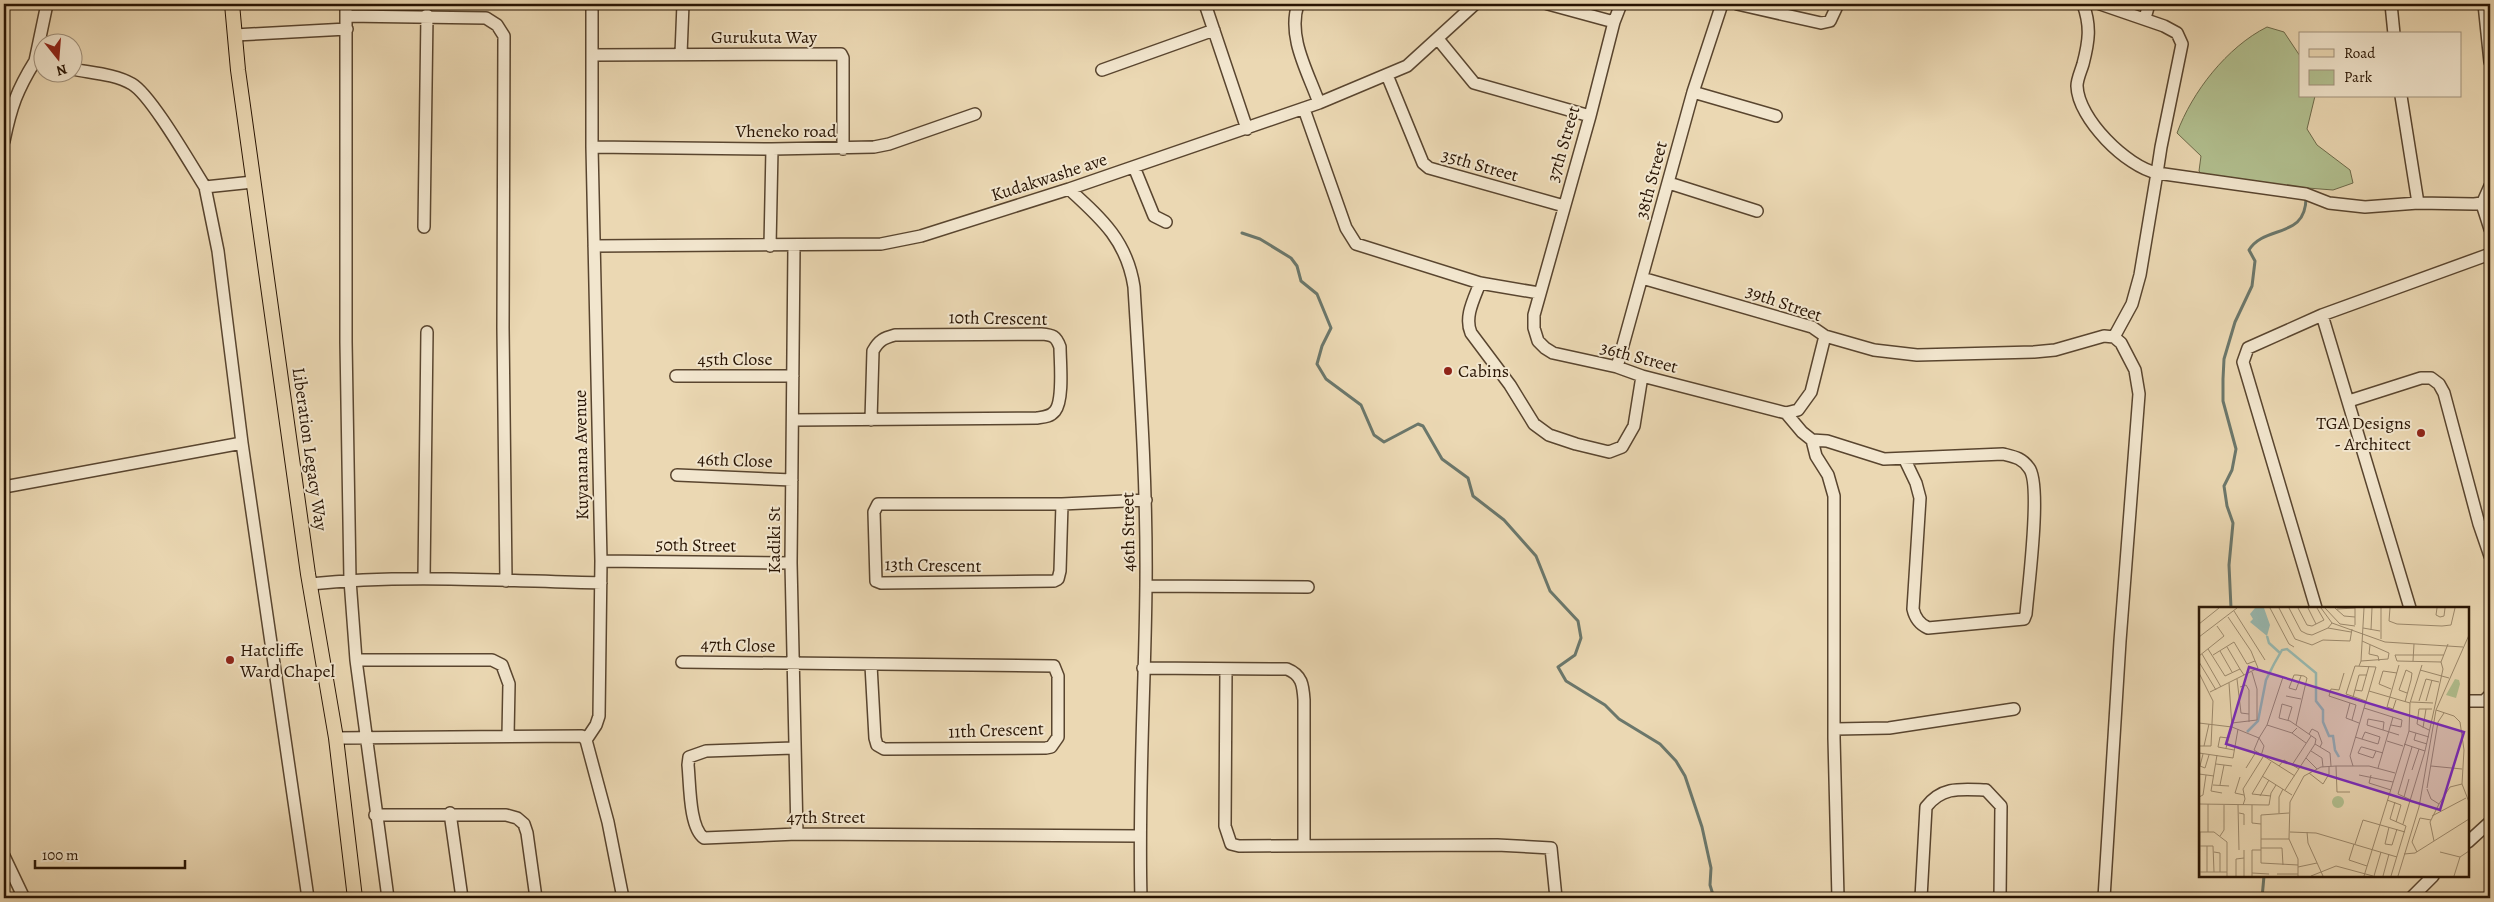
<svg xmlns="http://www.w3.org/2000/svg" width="2494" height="902" font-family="Alegreya,serif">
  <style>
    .green { fill: #b2c090; stroke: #6d6a4a }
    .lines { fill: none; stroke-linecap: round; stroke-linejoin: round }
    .stream { stroke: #6b776b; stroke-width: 3 }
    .minor-casing { stroke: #59452f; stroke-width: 14 }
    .major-casing { stroke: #281403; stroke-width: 16 }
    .minor { stroke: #f2e6ce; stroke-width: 11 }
    .major { stroke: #ebd8b3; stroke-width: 14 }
    .poi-dot { fill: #8f2418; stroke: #f2e6ce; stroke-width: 2 }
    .labels { text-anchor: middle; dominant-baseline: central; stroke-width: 4; stroke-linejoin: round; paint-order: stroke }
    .street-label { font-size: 18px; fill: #281403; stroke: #f2e6ce }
    .poi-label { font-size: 18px; fill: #281403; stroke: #f2e6ce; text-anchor: start }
    .inset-river { fill: none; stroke: #98b9b1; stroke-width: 2.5 }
    .inset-road { fill: none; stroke: #9d8a6d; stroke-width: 1 }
    .view { fill: #7b2cbf; fill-opacity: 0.15; stroke: #7b2cbf; stroke-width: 2.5 }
    .inset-edge { fill: none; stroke: #281403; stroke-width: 2.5 }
  </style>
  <rect width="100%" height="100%" fill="#ebd8b3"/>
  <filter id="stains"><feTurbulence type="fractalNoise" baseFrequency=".004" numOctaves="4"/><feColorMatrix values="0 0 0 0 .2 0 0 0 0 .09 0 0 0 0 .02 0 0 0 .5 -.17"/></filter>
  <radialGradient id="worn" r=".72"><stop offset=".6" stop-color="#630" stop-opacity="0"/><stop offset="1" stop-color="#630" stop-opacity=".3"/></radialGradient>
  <path class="green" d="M2267 27 2284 32 2300 56V96H2315L2307 129 2317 145 2350 170 2353 183 2333 190 2206 180 2199 171 2201 156 2177 133C2192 92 2227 47 2267 27Z"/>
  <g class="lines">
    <path class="stream" d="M1242 233 1260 239 1291 258 1297 266 1301 281 1317 294 1331 328 1322 346 1317 364 1326 379 1361 405 1374 435 1384 442 1418 424 1423 426 1442 459 1468 478 1473 496 1504 520 1536 556 1550 591 1578 621 1581 638 1575 655 1558 667 1566 681 1605 705 1619 719 1660 744 1676 761 1685 776 1702 827 1711 868 1710 885 1714 898
      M2231 608 2229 565 2233 523 2227 506 2224 486 2232 470 2236 449 2223 401V379L2224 359 2235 322 2252 286 2255 261 2249 250C2265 224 2307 240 2306 196
      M2262 898 2264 876"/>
    <defs>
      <path id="minor" d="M346 4V342L350 580 356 660 388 898
        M592 4V147L601 561 599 716 596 725 586 740 608 822 623 898
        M1205 4 1247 129
        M1298 4C1287 37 1308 72 1319 103
        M1548 4 1614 22
        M1621 4 1614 22 1590 116 1534 315V328L1538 341 1545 348 1553 353 1617 367 1642 376 1786 413 1802 432 1812 440 1816 456 1828 475 1834 496V738L1838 898
        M1737 4 1821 23 1830 21 1838 4
        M2083 4C2091 26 2089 41 2083 64 2081 71 2077 79 2077 86 2078 119 2127 167 2157 173L2140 275 2132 304 2114 337
        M2100 4 2164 26 2177 33 2182 44 2161 147 2157 173 2306 194 2329 203 2365 207 2418 203 2474 204 2490 202
        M2391 4 2394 34
        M2484 4 2490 62
        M346 16 486 18 497 25 504 36 503 328 506 581
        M2145 18 2149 4
        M235 35 347 29
        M1438 39 1474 83 1590 116
        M681 54 683 4
        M593 55 841 54 843 58V149
        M35 61 47 4
        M72 69C92 73 115 74 132 84 151 95 191 165 205 187L253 182
        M1102 70 1214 30
        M1387 75 1423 163 1429 168 1564 206
        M1693 92 1776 116
        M2401 96 2418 203
        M1304 109 1346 228 1356 244 1480 283 1539 293
        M4 141C11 107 17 90 35 61L42 63
        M592 147 772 149 874 147 889 144 975 114
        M1134 167 1154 216 1166 222
        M1669 183 1757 211
        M2490 186 2482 204 2490 229
        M205 187 218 251 242 443 308 898
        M1069 189C1102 219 1127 241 1134 287 1140 386 1147 485 1146 585 1145 689 1138 794 1141 898
        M424 227 427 15
        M594 246 881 244 921 236 1069 189 1319 103 1407 66 1475 4
        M770 246 772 149
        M794 247 791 563 797 834
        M1642 278 1812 327 1825 336 1811 392 1798 410 1786 413
        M1480 283C1474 299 1464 317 1471 333L1510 385 1534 424 1549 435 1576 444 1609 452 1622 447 1634 426 1642 376
        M2322 315 2410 608
        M1825 336 1874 350 1917 355 2034 352 2055 350 2104 336 2114 337 2121 343 2135 370 2139 394 2120 641 2104 898
        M1617 367 1693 92 1722 4
        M676 376H793
        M2349 401 2421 378H2431L2439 384 2444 393 2479 524 2490 556
        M794 420 1037 418C1044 417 1050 417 1055 411 1064 400 1060 361 1060 347 1056 336 1053 335 1041 334L895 335C884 338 879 340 873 351L871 420
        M1812 440 1827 441 1884 459 2003 454C2015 457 2022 458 2029 468 2042 484 2028 589 2026 614L2024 619 1928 628C1919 624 1915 618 1913 609L1920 498 1916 483 1905 460
        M677 475 792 480
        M4 487 242 443
        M1062 504 1060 571 1058 579 1054 581 881 583 876 581 874 512 878 504H1062L1146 500
        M601 561 791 563
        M424 578 427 332
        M310 584C407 574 504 581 601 583
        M1146 586 1308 587
        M2316 608 2243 362 2248 348 2322 315 2490 254
        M356 660H492L502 665 509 684 508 736
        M682 662 1054 666 1058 676V737L1051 747 1046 748 884 749 877 745 875 738 871 665
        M1143 668 1287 669C1302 675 1303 685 1304 700V845
        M1226 670 1225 826 1231 844 1239 846 1497 845 1551 848 1556 898
        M2468 701H2484L2490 695
        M1836 729 1889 728 2014 709
        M336 738 582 736 586 740
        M794 748 706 751 689 757 688 765C690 783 689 828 704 838L797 834 1139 836
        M450 813 462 898
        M375 815H506L517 818 524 824 527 833 536 898
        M2468 842 2490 822
        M4 856 24 898
        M1921 898 1926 807C1942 786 1961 789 1986 790L2001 806 2000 898
        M2411 898 2433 876"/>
      <path id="major" d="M232 4 238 70 308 574 336 738 355 898"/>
    </defs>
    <use href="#minor" class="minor-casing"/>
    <use href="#major" class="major-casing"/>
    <use href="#minor" class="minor"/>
    <use href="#major" class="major"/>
  </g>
  <g class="poi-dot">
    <circle cx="1448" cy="371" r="5"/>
    <circle cx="2421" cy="433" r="5"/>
    <circle cx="230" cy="660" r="5"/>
  </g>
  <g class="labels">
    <g class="street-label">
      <text x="764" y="37">Gurukuta Way</text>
      <text x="786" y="131">Vheneko road</text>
      <text transform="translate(1563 144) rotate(-74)">37th Street</text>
      <text transform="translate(1480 165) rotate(16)">35th Street</text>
      <text transform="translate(1049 177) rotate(-18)">Kudakwashe ave</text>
      <text transform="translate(1651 180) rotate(-75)">38th Street</text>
      <text transform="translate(1784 303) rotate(19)">39th Street</text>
      <text transform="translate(998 318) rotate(1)">10th Crescent</text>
      <text transform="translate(1639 357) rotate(15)">36th Street</text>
      <text x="735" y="359">45th Close</text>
      <text transform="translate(310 449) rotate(82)">Liberation Legacy Way</text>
      <text transform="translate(581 455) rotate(-91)">Kuyanana Avenue</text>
      <text transform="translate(735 460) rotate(2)">46th Close</text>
      <text transform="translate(1128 532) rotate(-91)">46th Street</text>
      <text transform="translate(774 540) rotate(-90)">Kadiki St</text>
      <text transform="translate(696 545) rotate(1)">50th Street</text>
      <text transform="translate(933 565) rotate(1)">13th Crescent</text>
      <text transform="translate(738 645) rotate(1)">47th Close</text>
      <text transform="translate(996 730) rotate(-2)">11th Crescent</text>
      <text x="826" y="817">47th Street</text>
    </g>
    <g class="poi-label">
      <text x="1458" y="371">Cabins</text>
      <text x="2411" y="423" text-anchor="end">TGA Designs<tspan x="2411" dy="21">- Architect</tspan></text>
      <text x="240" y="650">Hatcliffe<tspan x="240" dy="21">Ward Chapel</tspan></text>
    </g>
  </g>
  <g transform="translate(2199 607)">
    <rect width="270" height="270" fill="#ebd8b3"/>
    <path d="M256 72 260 73 261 77 257 91 247 88ZM133 195a6 6 0 1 1 12 0a6 6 0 1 1-12 0Z" fill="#b2c090"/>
    <path d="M56 1H65L71 18 68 29 51 15 54 12 51 7Z" fill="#98b9b1"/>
    <path class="inset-river" d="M68 29 70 36 81 46M48 125 59 114 67 73 75 57 83 43 88 42 117 66V94L124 103V115L130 129H134L136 143 140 150"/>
    <path class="inset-road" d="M71 1 90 37 95 40M80 1 96 32 113 38 124 33 151 34 153 22M90 1 102 24 108 27 113 28 129 21 133 16M99 1 108 18 113 19 125 13 118 1M109 1 117 17M122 1 133 16 186 35 264 40M126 1 141 17 156 19M136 1 145 9 156 10M191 1 190 14 198 17 243 19 252 18 256 1M238 1 237 8 241 10 245 9 246 1M138 2 156 1M35 4 66 53M0 17 20 1M156 18V1M129 21 152 25M164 21 181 24M172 23 173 1M0 30 38 1M182 32V1M171 38 170 47 179 49 180 54M28 40 41 62M9 42 26 69 41 62 45 68M21 44 33 65M3 47 22 80M14 48 35 35 48 57 56 54M0 49 25 29 18 19M162 54 165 1M214 54 215 37M0 55 17 83M242 55 198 54 196 48H245M160 59 162 54 189 52 190 46 163 34M221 63 250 71M0 66 14 94 12 139H0M145 66 140 83 132 82 130 89 157 98 153 113M84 70 68 118 93 126M38 72 42 106 50 107M41 80 47 78 50 83V115M192 82 180 77 184 64 198 66M156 83 163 84 170 59M170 84 211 96M11 85 59 61 52 44 29 10M87 89 102 92M154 90 160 68H168M197 93 194 102 188 100 200 58M220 94 227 72 240 75M227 94 233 73M206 95 212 73 213 66 207 63 200 83 208 86M212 95 234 96M151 96 147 111 160 116M165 101 203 113 202 120 192 118M237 103 255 109 261 115 265 143 263 177 270 195M89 113 93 100 83 97 80 111 91 114 117 132 116 137M0 116 33 120 60 131 55 143 96 169M33 116 58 113V82L53 65M97 118 108 71 105 69 98 68H95L90 81 97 83 102 69M98 121 93 126 107 136M224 121 227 102M184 123 185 115 169 112 168 118 200 128M230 123 218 117 220 102H233M210 124 230 130M217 126 215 133 228 137M110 127 113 122 119 125 123 136 121 140M156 130 179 137 181 130 166 125 163 132M29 131 21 130 19 140 35 143M188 134 204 139M116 137 131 146 132 159M205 137 226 144M5 139 10 117M27 141 33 120 30 76M112 144 123 151 124 160M177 144 174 151 159 146 162 140H163L184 146M0 146 34 151 39 122M4 147 1 159 6 161 10 148M18 148 12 184 23 186M62 149 65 139 60 131 68 118M107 151 118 162M17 157 33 159M93 158 112 129M80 159 85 153 100 162M137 159 138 185H151M154 159 151 149 177 60 156 59 147 87 167 94M232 159 263 162M47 161 57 145M179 161 194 110M213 163 220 142M110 166 124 177 130 167V159M0 167 15 169M160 168 194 175M172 168 170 176 192 183M63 169 93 188M41 170 36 186 45 188M14 178 30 179M21 178 25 158M228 181 239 115 245 106M228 182 232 192 240 197 251 180 263 177M86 183 116 137M61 189 70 173M72 189 53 187 72 155M0 190 4 188 7 168M205 190 210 172M188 193 202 198 197 215M212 193 199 187 213 140M0 197 70 198 72 186 77 178M39 198 40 243M44 198 46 192 44 182 64 150M53 198V216L62 217M40 206 45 207V218M80 206V190L84 182M90 206 62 208V256L99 258M233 209 267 191M204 217 226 144 244 62 242 55 249 37M190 220 186 237 193 238 198 222M0 225H15L28 235V269M9 225V197M91 225 117 226 198 250M108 225 109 236 124 269M21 229 25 223V198M62 232H90M235 234 231 215 240 197M155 237 150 253 168 259M156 237 164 213 206 225M1 239H14L15 265M62 241H83L84 258M45 243V269M15 245 21 246V265M218 245 213 235 221 211 232 213M241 245 261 250M205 247 216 246 270 212M99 260 118 256M1 265H28M8 265V239M53 266 70 267M78 267H99M1 269V225M37 269V252L45 251M53 269V243H62M99 269V252L90 232 91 195 105 169 122 160 137 159H170L196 166M112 269 137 259 174 269M165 269 210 124 211 96 223 58M175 269 182 245M184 269 190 247M192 269 207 219 191 212 196 195M199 269 220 200 237 103 270 28M255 269 261 250 270 244"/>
    <path class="view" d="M50 60 265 125 241 203 27 137Z"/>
    <rect width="270" height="270" class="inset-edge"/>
  </g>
  <rect width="2494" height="902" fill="none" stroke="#ebd8b3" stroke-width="20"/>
  <rect x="5" y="5" width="2484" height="892" fill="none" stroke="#281403" stroke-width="2.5"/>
  <rect x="10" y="10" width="2474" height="882" fill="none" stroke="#281403"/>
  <rect x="2299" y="32" width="162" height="65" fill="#f2e6ce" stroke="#a1927d"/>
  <rect x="2309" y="49" width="25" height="8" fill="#ebd8b3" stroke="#a1927d"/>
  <text x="2344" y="58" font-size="15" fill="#281403">Road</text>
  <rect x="2309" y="70" width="25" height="15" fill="#b2c090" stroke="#a1927d"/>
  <text x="2344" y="82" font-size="15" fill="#281403">Park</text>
  <g transform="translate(58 58) rotate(163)"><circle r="24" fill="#f2e6ce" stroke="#a1927d"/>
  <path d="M0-4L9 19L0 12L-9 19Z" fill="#8f2418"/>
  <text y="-8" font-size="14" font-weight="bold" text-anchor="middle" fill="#281403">N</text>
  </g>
  <path d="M35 860v8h150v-8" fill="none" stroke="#281403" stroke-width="2.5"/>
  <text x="42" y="860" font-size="15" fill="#281403" stroke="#f2e6ce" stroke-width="4" paint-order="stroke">100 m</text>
  <rect width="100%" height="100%" filter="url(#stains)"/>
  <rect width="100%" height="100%" fill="url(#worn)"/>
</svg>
